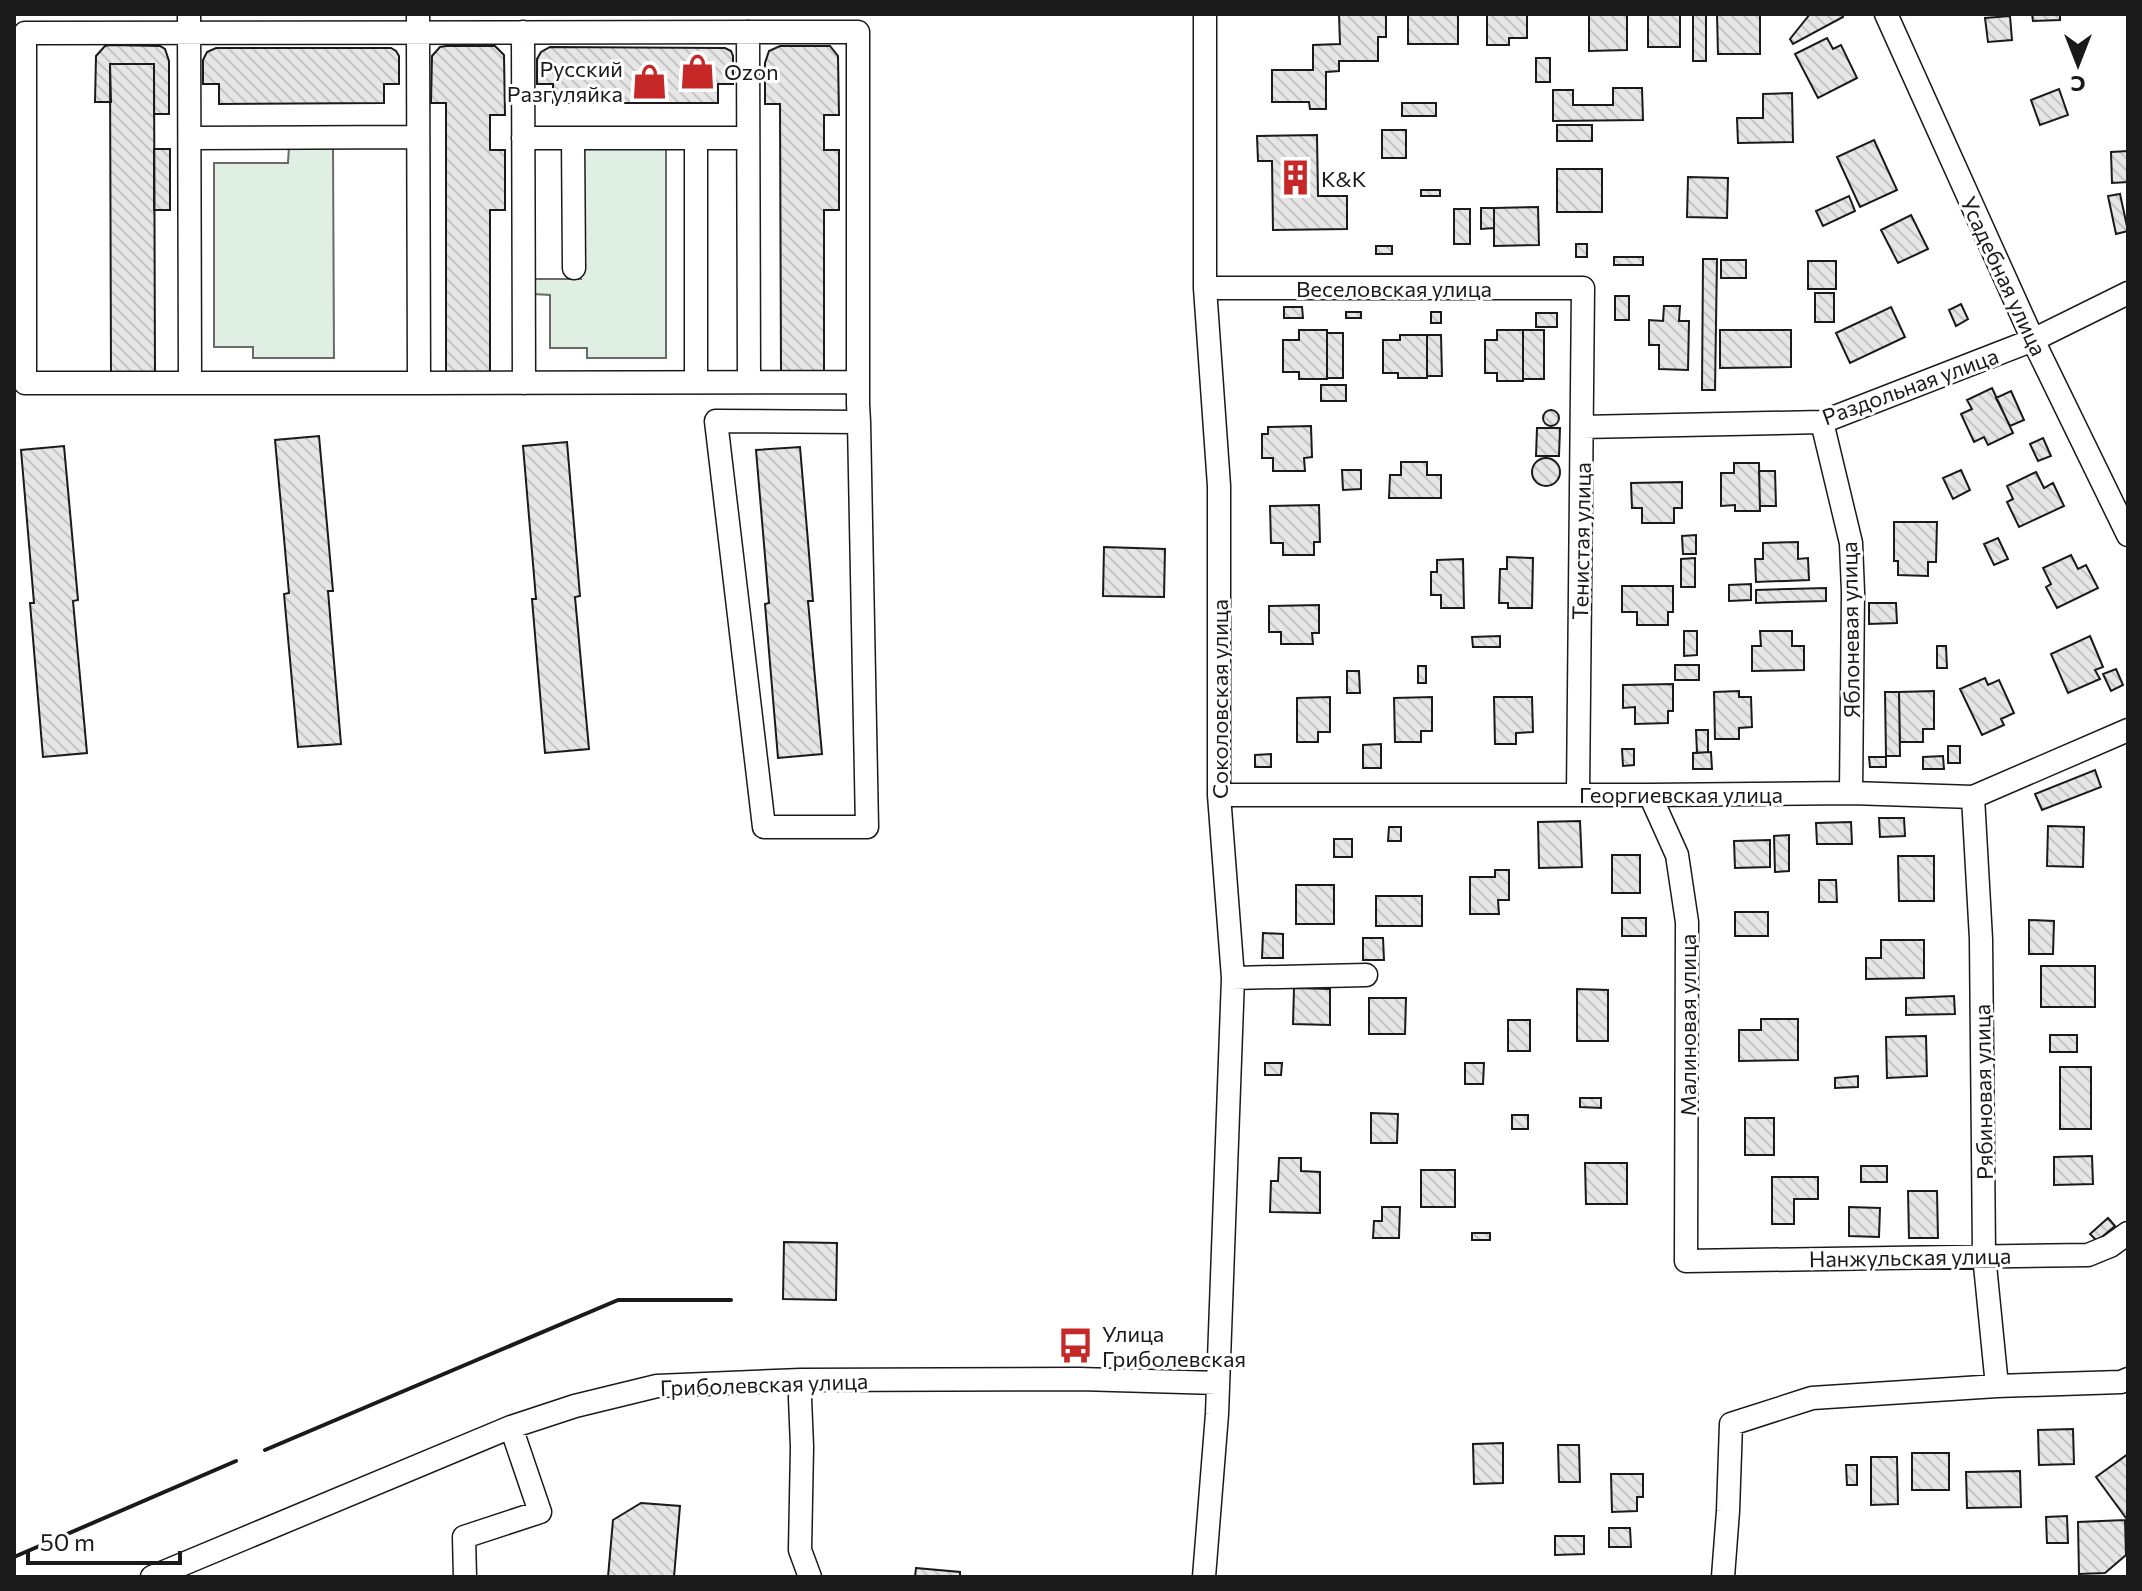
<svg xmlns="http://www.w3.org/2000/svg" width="2142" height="1591" font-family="Commissioner,sans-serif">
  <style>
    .park { fill: #e0efe3; stroke: #6a6a6a; stroke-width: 2 }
    .building { fill: url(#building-back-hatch); stroke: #1a1a1a; stroke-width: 2 }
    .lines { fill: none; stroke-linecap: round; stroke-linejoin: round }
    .minor-casing { stroke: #1a1a1a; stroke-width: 25 }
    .minor { stroke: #fff; stroke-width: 22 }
    .wall { stroke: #1a1a1a; stroke-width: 4 }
    .labels { text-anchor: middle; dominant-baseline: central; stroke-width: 6; stroke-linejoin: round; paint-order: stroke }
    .poi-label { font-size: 22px; fill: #1a1a1a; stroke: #fff; text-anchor: start }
    .street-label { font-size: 22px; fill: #1a1a1a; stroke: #fff }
  </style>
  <defs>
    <pattern id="building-back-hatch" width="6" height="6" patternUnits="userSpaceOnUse" patternTransform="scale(2)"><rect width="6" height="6" fill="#e6e6e6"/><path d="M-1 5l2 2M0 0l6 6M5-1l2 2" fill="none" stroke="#c5c5c5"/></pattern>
  </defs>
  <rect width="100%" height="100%" fill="#fff"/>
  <path class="park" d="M581 145H666V358H587V348H550V295L534 294V279H581Z
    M289 146H333L334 358H253V347H214V163H288Z"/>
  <path class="building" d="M1339 14H1386V37H1378V61H1339V71L1326 72V109H1310L1309 102H1272V70H1313V45L1340 44Z
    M1408 14H1458V44H1408Z
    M1487 14H1527V38H1509V45H1487Z
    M1589 14H1627V50L1589 51Z
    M1648 14H1680V47H1648Z
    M1693 14H1706V61H1693Z
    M1717 14H1760V54H1718Z
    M1810 14H1842L1843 17 1793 44 1790 39Z
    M2032 14H2060V20L2033 21Z
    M2010 16 2012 40 1988 42 1985 18Z
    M1827 38 1833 49 1841 45 1857 78 1818 98 1795 54Z
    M110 45 160 46 165 49 169 61V114H154V64H110L111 102H95L96 56 105 46Z
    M446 46H495L504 55 505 115H490V150H505V210H490V373H446V103H431L432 56 440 47Z
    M780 46H830L838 56 839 115H824V150H839V210H824V373H781L780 104H765V63L769 51Z
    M550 47 725 48 731 51 733 56V84H718V103H553V84H537V59L541 52Z
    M216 48H391L396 51 399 56V84H384V103L219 104V84H203V60L207 52Z
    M1536 58H1550V82H1536Z
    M110 64H154L155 372H111Z
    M1613 88H1642L1643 120 1553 121V90H1573V105H1613Z
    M2059 89 2068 115 2040 125 2031 100Z
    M1792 93 1793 142 1738 143 1737 118H1763V94Z
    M1402 103H1436V116H1402Z
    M1557 125H1592V141H1557Z
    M1382 130H1406V158H1382Z
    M1317 135 1318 196H1347V229L1273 230 1272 161H1258L1257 136Z
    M1874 140 1897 190 1860 207 1837 157Z
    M154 149H170V210H154Z
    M2128 151V182L2112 183 2111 152Z
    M1557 169H1602V212H1557Z
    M1688 177 1728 178 1727 218 1687 217Z
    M1421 190H1440V196H1421Z
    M2120 194 2128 231 2116 234 2108 196Z
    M1849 196 1855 211 1823 226 1816 211Z
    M1538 207 1539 245 1494 246V208Z
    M1481 208H1494V228L1481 229Z
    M1454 209H1470V244H1454Z
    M1911 215 1928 249 1898 263 1881 230Z
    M1576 244H1587V257H1576Z
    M1376 246H1392V254H1376Z
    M1614 257H1643V265H1614Z
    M1703 259H1717L1715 390H1702Z
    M1721 260H1746V278H1721Z
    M1808 261H1836V289H1808Z
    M1815 293H1834V322H1815Z
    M1615 296H1629V320H1615Z
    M1961 304 1968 319 1956 326 1949 310Z
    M1664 306H1680L1679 321H1689L1688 370 1659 369V345H1649V320L1663 321Z
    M1284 307H1302L1303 318H1284Z
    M1891 307 1905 337 1850 363 1836 333Z
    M1346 312H1361V318H1346Z
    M1431 312H1441V323H1431Z
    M1536 313H1557V327H1536Z
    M1299 330H1327V379H1299V372H1283V340H1299Z
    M1497 330H1523V381H1497V373H1485V340H1497Z
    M1523 330H1544V379H1523Z
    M1720 330H1791V367L1720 368Z
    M1327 333H1343V378H1327Z
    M1400 335H1427V378H1398V373H1383V340H1400Z
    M1427 335H1441L1442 376H1427Z
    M1321 385H1346V401H1321Z
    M1992 388 2013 433 1988 445 1984 437 1974 442 1961 414 1972 409 1967 400Z
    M2011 391 2024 420 2010 426 1996 398Z
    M1543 418a8 8 0 1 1 16 0a8 8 0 1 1-16 0Z
    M1311 426 1312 457 1304 458 1305 471H1273V458H1262V434H1268V427Z
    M1537 428H1560L1559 456H1536Z
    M319 436 333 591H328L341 744 298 747 284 594 289 593 275 440Z
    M2043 438 2051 456 2038 461 2030 444Z
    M567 442 580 596 575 597 589 749 545 753 532 599H536L523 446Z
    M64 446 78 600 73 601 87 753 43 757 30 603H34L21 450Z
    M800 447 813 601H808L822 754 778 758 765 604 769 603 756 450Z
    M1532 472a14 14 0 1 1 28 0a14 14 0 1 1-28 0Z
    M1401 462H1427V475H1441V498H1389L1390 475H1401Z
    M1734 463H1759L1760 511H1735V505L1721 506V473H1734Z
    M1342 470H1361V489L1343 490Z
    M1961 470 1970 490 1953 499 1943 478Z
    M1759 471H1775L1776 506H1760Z
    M2036 472 2044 488 2053 483 2064 506 2019 527 2007 502 2013 499 2007 486Z
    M1682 482V508H1674V523H1642V508H1632L1631 483Z
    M1319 505 1320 542H1314V555H1283V543H1271L1270 506Z
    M1894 522H1937L1936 562H1928V576L1898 575V561H1894Z
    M1696 535V554H1683L1682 536Z
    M1998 538 2008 559 1994 565 1984 544Z
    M1798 542V559L1808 558 1809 580 1756 582 1755 559H1763V543Z
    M1104 547 1165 549 1164 597 1103 596Z
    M2071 555 2078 569 2086 565 2098 588 2057 608 2046 587 2051 584 2043 568Z
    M1507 557 1533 558 1532 608H1508V603H1499L1500 569H1507Z
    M1695 558V587H1681V559Z
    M1463 559 1464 608H1441V595H1431V572H1437V560Z
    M1751 584V600L1729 601V585Z
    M1622 586H1673V612H1668V625H1637V612H1622Z
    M1826 588V601L1756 603V590Z
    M1869 603H1896L1897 623 1869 624Z
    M1319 605V633H1312L1313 644H1281V632H1269V606Z
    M1684 631H1697V655L1684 656Z
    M1760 631H1792V646H1804V670L1752 671V646H1761Z
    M1500 636V647H1473L1472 637Z
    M2090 636 2103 667 2095 670 2100 679 2068 693 2051 654Z
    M1937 646H1946L1947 668H1937Z
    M1675 665H1699V680H1675Z
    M1418 666H1426V683H1418Z
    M2116 669 2123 685 2111 691 2103 674Z
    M1347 671H1359L1360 693H1347Z
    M1985 678 1988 685 1999 680 2014 713 2001 719 2004 725 1982 735 1960 689Z
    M1673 684V711H1668V723L1635 724V707L1623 708V685Z
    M1739 691V697H1751L1752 727 1739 728V739H1715L1714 692Z
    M1934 691V729H1923V742H1900L1899 692Z
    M1885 692H1899L1900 756H1886Z
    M1330 697V732H1318V742H1297V698Z
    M1432 697V731H1421V742H1395L1394 698Z
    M1494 697H1532L1533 732 1516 733V744H1495Z
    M1696 730H1708V752L1697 753Z
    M1381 744V768H1363V745Z
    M1948 746H1960V763H1948Z
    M1622 749H1634V765L1623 766Z
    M1711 752 1712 769H1693V753Z
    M1271 754V767H1255V755Z
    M1943 756 1944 769H1923V757Z
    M1869 757H1886V767H1870Z
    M2095 770 2101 787 2042 810 2035 794Z
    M1879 818H1904L1905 836 1880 837Z
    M1580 821 1582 867 1539 868 1538 822Z
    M1851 822 1852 844H1817L1816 823Z
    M2048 826 2084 827 2083 867 2047 866Z
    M1389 827H1401V841H1388Z
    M1789 835V871L1775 872 1774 836Z
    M1334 839H1352V857H1334Z
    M1770 840V867L1735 868 1734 841Z
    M1612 855H1640V893H1612Z
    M1898 856H1934V901H1899Z
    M1495 870H1509V900H1498L1499 914H1470V877H1495Z
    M1819 880H1836L1837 902H1819Z
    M1296 885H1334V924H1296Z
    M1376 896H1422V926H1376Z
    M1735 912H1768V936H1735Z
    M1622 918H1646V936H1622Z
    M2029 920 2054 921 2053 954H2029Z
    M1263 933 1283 934V958H1262Z
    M1363 938H1383L1384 960H1363Z
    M1881 940H1924V978L1866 979V958H1881Z
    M2041 966H2095V1007H2041Z
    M1294 988 1330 989V1025L1293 1024Z
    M1577 989 1608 990V1041H1577Z
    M1954 996 1955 1014 1906 1015V998Z
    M1369 998H1406L1405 1034H1369Z
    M1761 1019H1798V1060L1739 1061V1030H1761Z
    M1508 1020H1530V1051H1508Z
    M2050 1035H2077V1052H2050Z
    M1926 1036 1927 1076 1887 1078 1886 1037Z
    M1265 1063H1282L1281 1075H1265Z
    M1465 1063H1484L1483 1084H1465Z
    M2060 1067H2091V1129H2060Z
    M1858 1076V1087L1835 1088V1078Z
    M1580 1098H1601V1108L1580 1107Z
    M1371 1113 1398 1114 1397 1143H1371Z
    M1512 1115H1528V1129H1512Z
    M1745 1118H1774V1155H1745Z
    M2092 1156 2093 1184 2054 1185V1157Z
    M1279 1158H1301V1171L1320 1172V1213L1270 1212 1271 1181H1278Z
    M1585 1163H1627V1204H1586Z
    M1861 1166H1887V1182H1861Z
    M1421 1170H1455V1207H1421Z
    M1772 1177H1818V1199H1794V1224H1772Z
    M1908 1191H1937L1938 1238H1909Z
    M1382 1207H1400L1399 1238H1373L1374 1221H1382Z
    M1849 1207 1880 1208 1879 1237 1849 1236Z
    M2108 1218 2115 1226 2097 1241 2090 1234Z
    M1472 1233H1490V1240H1472Z
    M784 1242 837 1243 836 1300 783 1299Z
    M2073 1429 2074 1464 2039 1465 2038 1430Z
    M1503 1443V1483L1474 1484 1473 1444Z
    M1558 1445H1579L1580 1482H1559Z
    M1912 1453H1949V1490H1912Z
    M2128 1454V1516L2126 1518 2096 1477Z
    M1871 1457H1897L1898 1504 1871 1505Z
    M1846 1465H1857V1485H1847Z
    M2020 1471 2021 1507 1967 1508 1966 1472Z
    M1611 1474H1643V1497H1637V1511L1612 1512Z
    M641 1503 680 1506 674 1577H608L613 1520Z
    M2067 1516 2068 1543H2047L2046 1517Z
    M2125 1520 2126 1555 2105 1573 2079 1574 2078 1522Z
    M1609 1528H1630L1631 1547H1609Z
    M1555 1536H1584V1554L1555 1555Z
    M916 1568 960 1572V1577H915Z"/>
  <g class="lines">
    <defs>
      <path id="minor" d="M189 14 190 383
        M418 14V32L419 383H25V33C302 32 580 32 858 32V404L859 422 867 827H764L716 421 859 422
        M1886 14 2033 340 2128 535
        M523 32 524 383
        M748 32 749 382
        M190 138 418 137
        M523 138H748
        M573 138 574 268
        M696 138V382
        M1205 288H1583L1578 794
        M419 383 858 382
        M1822 422 1851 543 1853 592 1851 793
        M1582 427 1822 422 2033 340 2128 293
        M1219 795H1650L1851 793 1973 797 2128 730
        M1650 795 1677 855 1687 922 1686 1261 2088 1255 2110 1246 2128 1233
        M1973 797 1981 939 1984 1255 1997 1386
        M1233 978 1366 975
        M801 1380 800 1398 802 1447 800 1550 810 1577
        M152 1577 511 1427 575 1406 657 1386 801 1380 1079 1379 1218 1383
        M465 1577 464 1537 540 1512 511 1427
        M1204 1577 1217 1414 1233 978 1219 795V486L1205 288V14
        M1723 1577 1728 1511 1731 1424 1812 1398 1997 1386 2121 1382 2128 1379"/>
    </defs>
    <use href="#minor" class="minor-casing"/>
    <use href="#minor" class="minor"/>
    <path class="wall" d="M265 1450 618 1300H731
      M14 1557 236 1461"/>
  </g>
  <defs>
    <symbol id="shop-bare" viewBox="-9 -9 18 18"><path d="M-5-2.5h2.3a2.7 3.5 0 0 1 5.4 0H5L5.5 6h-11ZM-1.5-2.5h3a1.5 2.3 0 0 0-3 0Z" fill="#c62828" stroke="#fff" stroke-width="2.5" paint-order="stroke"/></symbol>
    <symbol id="building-bare" viewBox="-9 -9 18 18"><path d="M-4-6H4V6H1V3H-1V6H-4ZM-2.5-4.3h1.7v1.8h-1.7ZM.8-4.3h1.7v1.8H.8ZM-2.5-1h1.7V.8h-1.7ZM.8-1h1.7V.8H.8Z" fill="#c62828" stroke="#fff" stroke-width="2.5" paint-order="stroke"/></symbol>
    <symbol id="bus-bare" viewBox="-9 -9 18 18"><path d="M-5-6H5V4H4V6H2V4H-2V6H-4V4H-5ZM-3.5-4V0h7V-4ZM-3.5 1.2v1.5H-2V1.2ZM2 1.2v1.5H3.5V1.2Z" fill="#c62828" stroke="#fff" stroke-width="2.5" paint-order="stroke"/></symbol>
  </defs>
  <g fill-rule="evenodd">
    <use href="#shop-bare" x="672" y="46" width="51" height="51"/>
    <use href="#shop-bare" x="624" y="56" width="51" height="51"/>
    <use href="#building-bare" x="1270" y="152" width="51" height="51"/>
    <use href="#bus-bare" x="1050" y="1320" width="51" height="51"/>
  </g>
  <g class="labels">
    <g class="poi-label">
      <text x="623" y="68" text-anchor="end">Русский<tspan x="623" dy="25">Разгуляйка</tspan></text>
      <text x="724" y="71">Ozon</text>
      <text x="1321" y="178">K&amp;K</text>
      <text x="1102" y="1333">Улица<tspan x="1102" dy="25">Гриболевская</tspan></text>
    </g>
    <g class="street-label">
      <text transform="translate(2004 276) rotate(65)">Усадебная улица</text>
      <text x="1394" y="288">Веселовская улица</text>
      <text transform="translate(1910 386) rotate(-20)">Раздольная улица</text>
      <text transform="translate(1581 541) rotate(-89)">Тенистая улица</text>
      <text transform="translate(1850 630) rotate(-91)">Яблоневая улица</text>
      <text transform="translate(1219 699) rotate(-90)">Соколовская улица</text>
      <text x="1681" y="794">Георгиевская улица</text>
      <text transform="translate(1687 1025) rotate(-90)">Малиновая улица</text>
      <text transform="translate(1983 1092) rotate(-91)">Рябиновая улица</text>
      <text transform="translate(1910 1257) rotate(-1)">Нанжульская улица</text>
      <text transform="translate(764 1384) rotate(-2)">Гриболевская улица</text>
    </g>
  </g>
  <rect width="2142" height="1591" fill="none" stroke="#1a1a1a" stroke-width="32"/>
  <g transform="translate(2078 64) rotate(180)" stroke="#ffffff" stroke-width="6" paint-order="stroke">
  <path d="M0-6L14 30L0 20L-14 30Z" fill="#1a1a1a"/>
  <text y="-12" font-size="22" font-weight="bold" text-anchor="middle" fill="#1a1a1a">С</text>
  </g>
  <path d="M28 1551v12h152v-12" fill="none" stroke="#1a1a1a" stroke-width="4"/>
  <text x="40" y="1551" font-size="24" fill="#1a1a1a" stroke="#ffffff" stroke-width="6" paint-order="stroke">50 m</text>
</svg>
